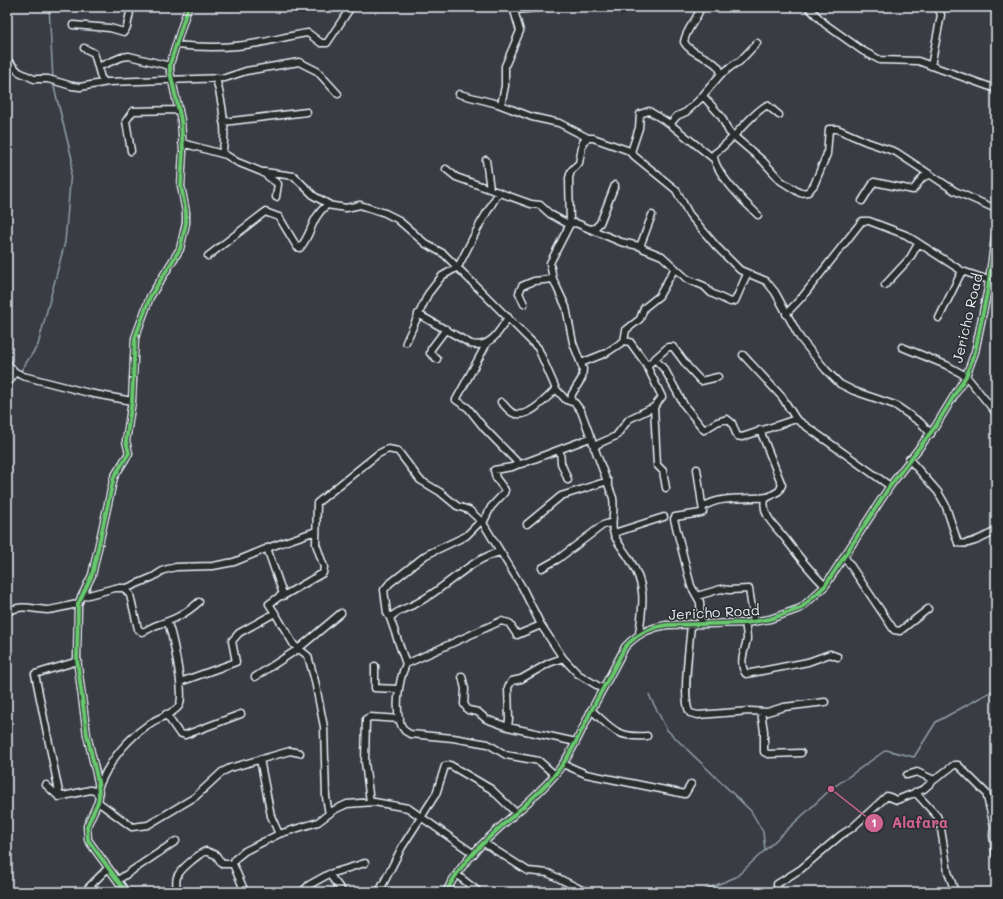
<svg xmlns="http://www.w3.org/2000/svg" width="1003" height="899" font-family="Mali,sans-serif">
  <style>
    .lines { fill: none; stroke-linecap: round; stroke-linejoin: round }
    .stream { stroke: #8f9eaa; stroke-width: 1.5 }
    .minor-casing { stroke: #e8f1f8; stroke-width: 9 }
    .minor { stroke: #2a2d2e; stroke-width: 6 }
    .cycleway-casing { stroke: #2a2d2e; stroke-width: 6 }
    .cycleway { stroke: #67ca6e; stroke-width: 4 }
    .labels { text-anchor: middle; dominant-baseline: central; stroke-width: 3; stroke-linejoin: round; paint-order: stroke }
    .street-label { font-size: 14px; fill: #e8f1f8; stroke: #2a2d2e }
    .leader { fill: none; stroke: #cf6492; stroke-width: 1.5 }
    .callout-dot { fill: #cf6492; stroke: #2a2d2e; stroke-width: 1.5 }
    .mark-label { font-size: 12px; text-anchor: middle; font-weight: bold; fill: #fff }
    .callout-label { font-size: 15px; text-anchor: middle; font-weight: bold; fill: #cf6492; stroke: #2a2d2e; stroke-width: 3; stroke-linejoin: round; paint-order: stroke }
  </style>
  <rect width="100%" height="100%" fill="#3a3c43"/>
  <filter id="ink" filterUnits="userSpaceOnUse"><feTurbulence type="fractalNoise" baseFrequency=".025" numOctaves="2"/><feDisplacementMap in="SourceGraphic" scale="8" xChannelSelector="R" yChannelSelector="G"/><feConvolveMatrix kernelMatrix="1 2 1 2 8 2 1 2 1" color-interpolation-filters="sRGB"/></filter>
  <g filter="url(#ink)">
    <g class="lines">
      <path class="stream" d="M49 7 53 79
        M20 372 38 345 65 242 72 159 53 83
        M7 392 18 375
        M649 695 667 730 751 811 763 832 765 851
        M699 892 736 877 831 789 886 750 914 757 936 722 996 689"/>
      <defs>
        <path id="minor" d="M808 7 825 24 863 51 880 60 918 61 996 89
          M514 10 548 7
          M73 25 110 28 124 32 127 27 131 7
          M176 45C204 48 235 48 263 42 278 39 293 35 308 33L321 43H327L351 7
          M84 48 94 53 101 78 105 82
          M7 60 19 72 34 79H48L72 86 80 87 108 82 225 78 246 71 299 62 317 71 338 94
          M931 66 941 15 938 7
          M98 67 122 57 129 56 170 66
          M721 74C727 71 732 64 739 62L757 43
          M216 78C222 101 228 130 222 154
          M459 94 498 104 532 117 559 123 588 138H593L627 150 676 190 689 214 716 246 740 270 766 281 775 292 800 338 826 370 840 384 854 391 895 405 921 423 931 434
          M703 96 721 116 729 132 763 161 781 181 800 193 808 192 814 185 827 154 829 129H837L867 142 896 152 955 191 996 209
          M501 105 505 86V66L520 31 513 7
          M223 122 307 112
          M670 124 714 159
          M182 143 226 155 237 162 262 172 278 184 276 197
          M131 151 126 121 133 111 179 110
          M631 152 639 128 640 114 649 111 670 124 677 116 686 112 699 100 721 74C718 57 692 57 684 42 686 29 697 20 701 7
          M486 160 490 189
          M446 169 456 177 531 204 540 205 550 214 568 224 576 223 590 229 595 228 600 223 615 185
          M264 172 294 176 314 196 330 205
          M862 201 874 182 913 190 923 177 930 175
          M758 215C746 204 712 170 714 154 734 140 747 117 767 105L779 115
          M590 229 621 242 639 246 641 244 652 215
          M208 256 265 212 279 217 297 247 300 248C313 232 310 219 327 205L346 208 360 205 385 213 397 219 426 244 444 254 538 348 556 389 566 400 575 403 581 411 613 498C615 510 611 521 613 531 615 541 625 551 630 560 647 587 643 604 639 634
          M675 268 687 279 704 286 711 293 730 302 735 301 747 274
          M885 285 910 258 918 244
          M988 288 996 289
          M524 304 519 293 522 286 534 281 553 279
          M418 314 471 344C490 349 500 331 508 317
          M786 314 803 296 862 221H869L906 235 962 271 989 280
          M939 318 962 271
          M624 341 630 342 646 364H649L668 347H673L688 367 701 381 718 377
          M406 342 428 294 442 276 458 267 480 224 499 192
          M487 343 456 400 468 408 484 428 518 463 521 464 590 438
          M902 347 946 365 966 376 996 413
          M743 355 782 397 796 419 890 486
          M437 359 430 353 431 349 446 329
          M655 359 665 370 684 405 704 430 717 422 727 419 732 423 737 436 742 437 796 419
          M7 363 15 372 23 376 89 393 132 401
          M581 363 606 353 624 341 626 330 640 319 644 308 659 296 675 268 662 256 642 248 641 244
          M7 385 15 372
          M571 401 572 394 582 378 583 369 573 343 566 307 553 279 550 263 570 224 569 178 571 171 579 163 583 142 588 138
          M501 402C505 405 508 411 513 413 527 420 547 398 556 389
          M654 407 657 465 663 471 666 488
          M760 430 782 485 779 491 765 499C761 517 778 528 787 541 799 557 811 572 825 586
          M594 448 598 444 616 436 629 419 654 407 662 397 646 364
          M560 450 561 463 568 480
          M909 459 938 492 945 504 958 543C969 546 986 536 996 531
          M697 469 703 512 701 513 675 517 674 519 691 586 700 602 701 623
          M703 507C721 495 746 500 767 497
          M480 522 466 536 426 555 389 584 384 590 387 613 390 618 406 664 501 621 509 623 517 635 541 625
          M483 523 491 507 504 493 505 490 496 478 494 470 512 467 519 464
          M527 524 561 496 608 481
          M614 533 664 517
          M844 556 894 630 900 631 928 609
          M542 568 558 559 603 525 610 523 612 525
          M124 588 130 595 138 629 142 632C147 631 151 627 157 625 175 619 184 615 199 602
          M283 596 323 573 324 567 316 544 317 503 378 454 388 449 398 451 420 480 440 492 457 506 469 510 483 523 522 587 541 625 563 658 578 674 603 689
          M697 596 721 589 729 590 749 589 754 622
          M81 597 115 588H127L153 577 164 570 176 567 213 566 234 562 273 546 316 531
          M7 612C21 604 32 609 47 610 53 610 71 605 78 604
          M275 613 294 645 308 656 315 681 324 727 326 797 329 814
          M390 618C397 610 408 608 417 603 445 589 470 559 500 552
          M745 623C746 629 747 634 747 639 745 650 738 664 746 674L808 662 830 654 838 657
          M691 624C690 642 681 700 690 713L698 715 750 711 767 712 784 707 825 702
          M406 664C399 679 392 717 405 731L410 734 453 738 488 744 506 755 539 761 555 775
          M375 666V688L398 689
          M462 676 465 689 464 704 468 710 478 712 486 719 508 727 576 742
          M255 677 298 649 341 613
          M180 682 236 662 232 641 239 633 275 613 269 604 283 594 267 548
          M591 710C613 729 616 738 647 736
          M761 712 764 731V752L768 754 801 753
          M166 714 179 733 185 735 241 714
          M508 727 509 719 508 687 512 681 521 679 549 663 563 658
          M260 759 271 816 279 834
          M563 764 586 774 685 794 691 784
          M907 775 917 772 934 780 954 765H958L986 793 994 826 993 836 996 855
          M46 785 59 797 90 790 95 791 99 796
          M99 786C111 758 128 737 154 721 161 717 177 712 180 704 184 690 173 637 168 623
          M915 792 937 816 940 823 948 872 955 892
          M60 797 35 674 78 661
          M98 802 132 827 148 825 168 813 195 797 222 772 230 768 290 751 300 753
          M370 802 365 762 366 719 370 717 400 719
          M484 843 528 871 548 873 586 892
          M457 875 479 892
          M118 880 176 841
          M84 892 108 868
          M126 892 88 840 87 826 98 802 99 796 98 782 87 735 77 659 78 604 92 575 114 477 129 453 126 441 132 401 135 338 150 297 180 249 186 223V212L181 186 183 151 181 120 170 72V64L188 7
          M175 892C178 888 175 882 177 877 180 869 199 854 206 851L216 855 222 864H233
          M245 892 233 864 235 859 245 851 279 834 318 822 334 810 347 804 374 802 408 808 474 854
          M302 892 309 885 329 874
          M343 892 329 874 365 863
          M379 892 402 847 436 794 445 766 450 765 491 789 516 813
          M446 892C470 844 519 816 553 777 570 757 580 734 591 711 602 690 614 669 625 647 637 634 649 628 667 625L745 623 770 619 801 608 825 586 890 486 935 427 966 376 975 352 988 288 996 231
          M778 892 777 884 801 869 841 835 852 828 887 796 897 800 924 789 934 780"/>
      </defs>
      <use href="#minor" class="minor-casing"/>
      <use href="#minor" class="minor"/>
      <defs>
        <path id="cycleway" d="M126 892 88 840 87 826 98 802 99 796 98 782 87 735 77 659 78 604 92 575 114 477 129 453 126 441 132 401 135 338 150 297 180 249 186 223V212L181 186 183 151 181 120 170 72V64L188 7
          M446 892C470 844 519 816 553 777 570 757 580 734 591 711 602 690 614 669 625 647 637 634 649 628 667 625L745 623 770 619 801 608 825 586 890 486 935 427 966 376 975 352 988 288 996 231"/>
      </defs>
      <use href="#cycleway" class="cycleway-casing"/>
      <use href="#cycleway" class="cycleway"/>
    </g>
  </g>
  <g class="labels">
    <g class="street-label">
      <text transform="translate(967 318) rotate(-77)">Jericho Road</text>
      <text transform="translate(714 612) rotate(-3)">Jericho Road</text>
    </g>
  </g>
  <path class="leader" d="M831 789L874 823"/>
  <g class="callout-dot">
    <circle cx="831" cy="789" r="4"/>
    <circle cx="874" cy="823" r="10"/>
  </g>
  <g class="mark-label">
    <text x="874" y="827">1</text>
  </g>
  <g class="callout-label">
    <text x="920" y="828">Alafara</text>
  </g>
  <rect width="1003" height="899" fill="none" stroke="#2a2d2e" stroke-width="24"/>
  <rect x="12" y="12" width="979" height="875" fill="none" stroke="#e8f1f8" stroke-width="1.5" filter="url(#ink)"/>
</svg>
